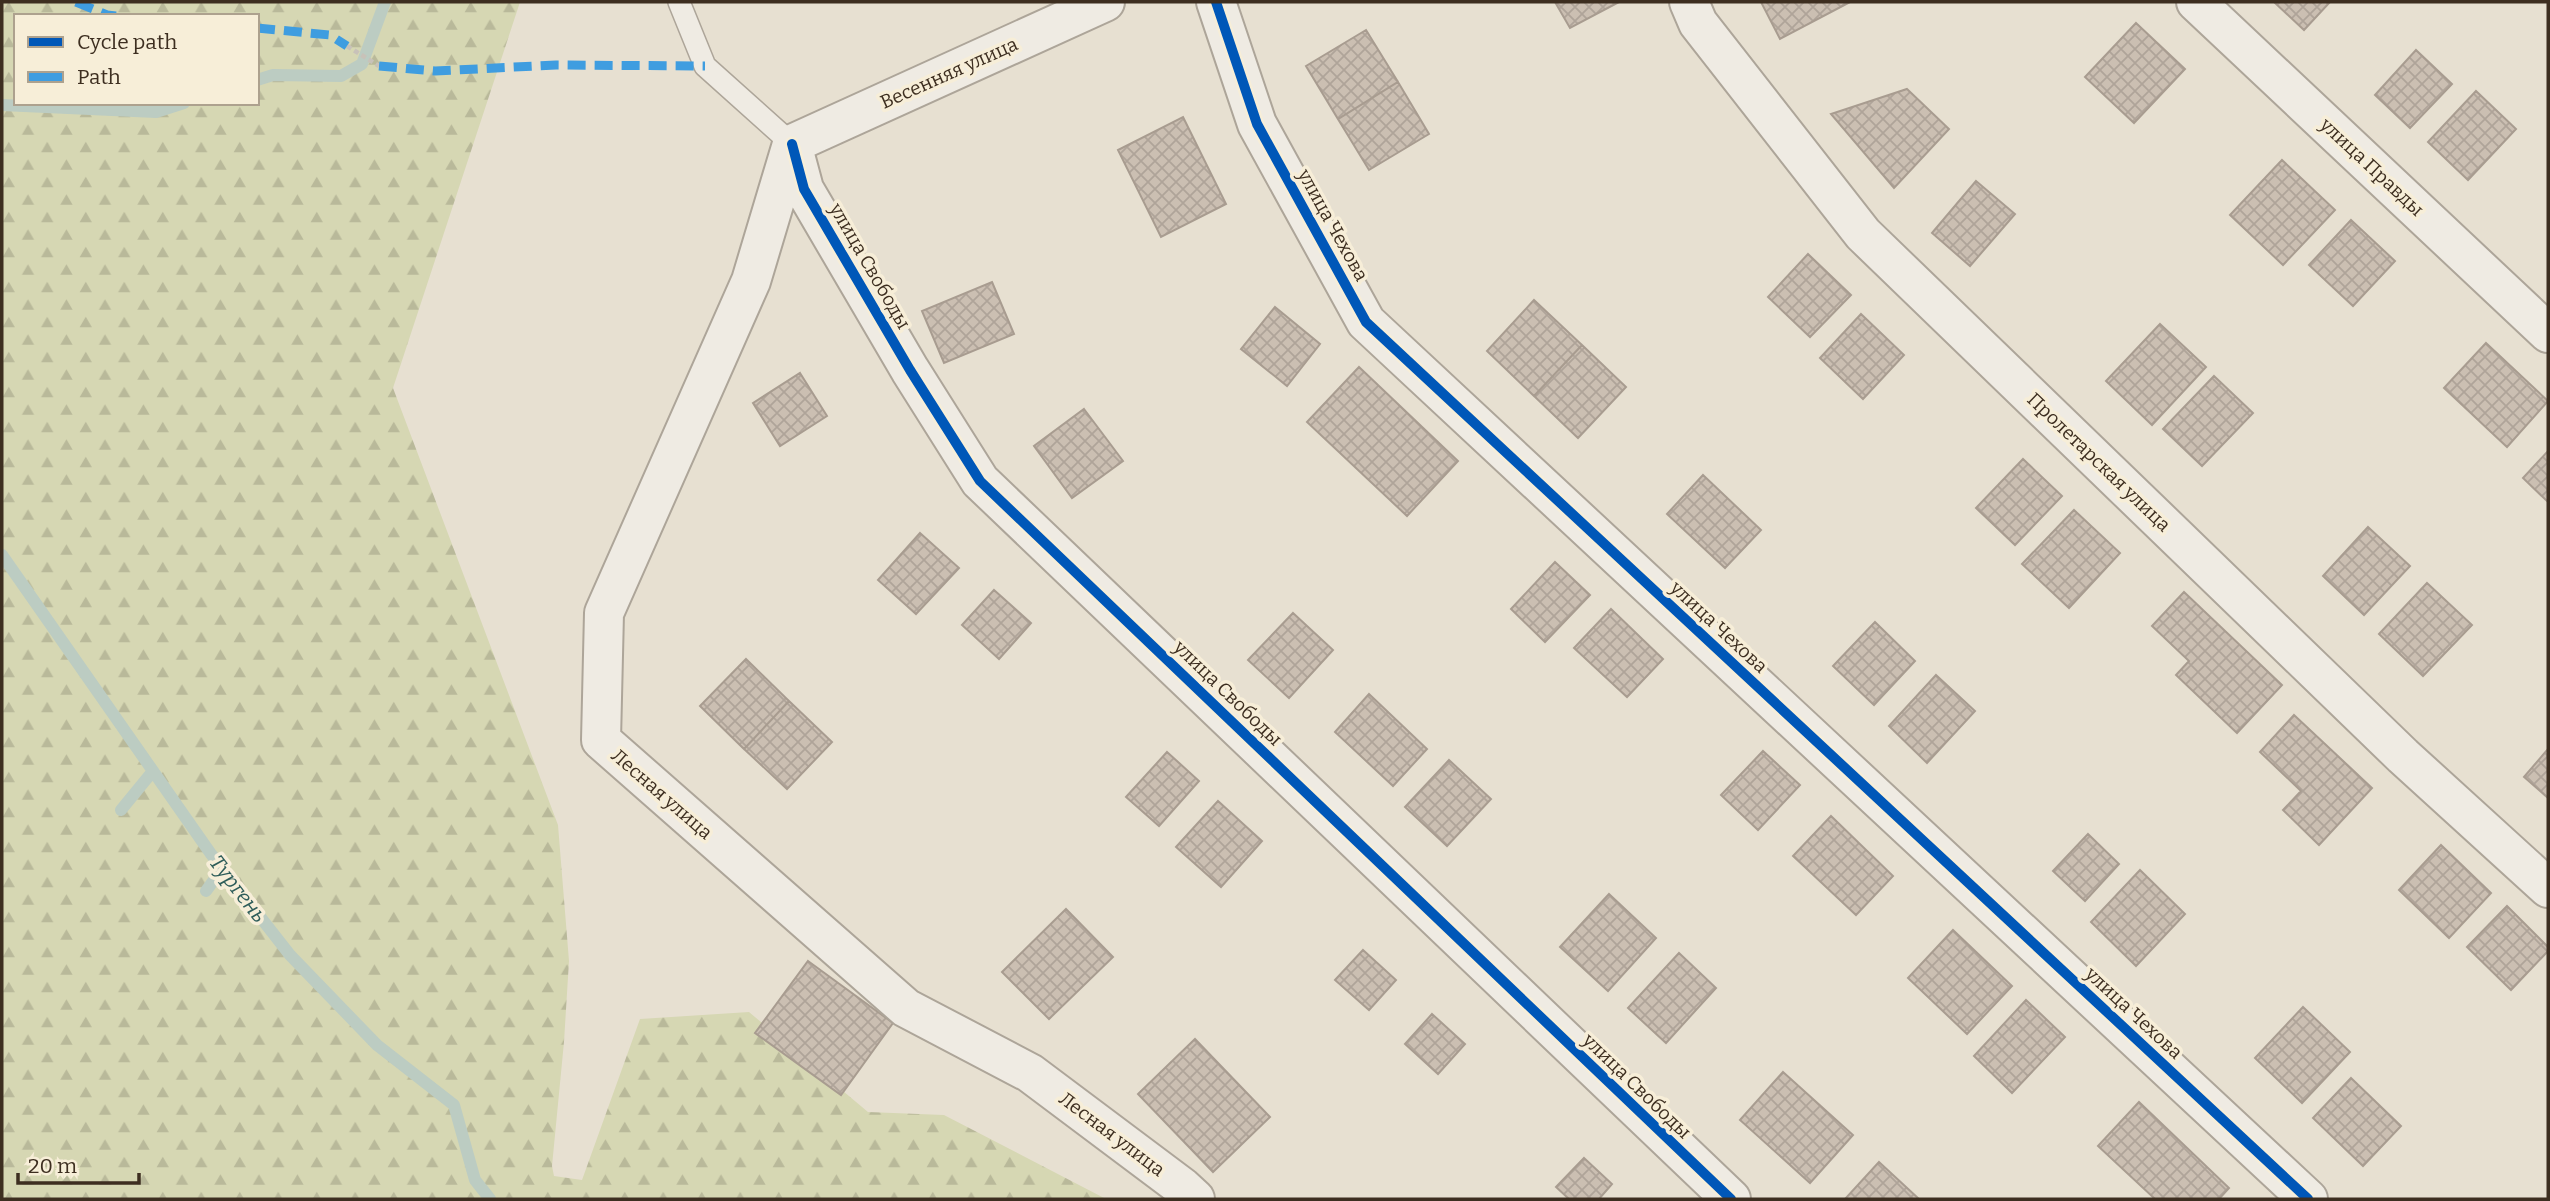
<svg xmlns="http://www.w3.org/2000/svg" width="2550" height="1201" font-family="Bitter,serif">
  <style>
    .forest { fill: url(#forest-firs); fill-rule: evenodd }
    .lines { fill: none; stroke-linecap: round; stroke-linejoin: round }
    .stream { stroke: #bcccc2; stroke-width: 12 }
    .building { fill: url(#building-cross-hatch); stroke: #a89c90; stroke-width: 2 }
    .service-casing { stroke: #ada599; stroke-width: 24 }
    .minor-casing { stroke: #ada599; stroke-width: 42 }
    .path { stroke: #c8c2b9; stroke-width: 4.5; stroke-dasharray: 5 3.5; stroke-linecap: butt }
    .service { stroke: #efebe3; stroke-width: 21 }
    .minor { stroke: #efebe3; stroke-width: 38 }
    .quiet { stroke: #3f9de0; stroke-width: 9; stroke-dasharray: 18 9; stroke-linecap: butt }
    .cycleway-casing { stroke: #f7eed8; stroke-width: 15 }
    .cycleway { stroke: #0057b8; stroke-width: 10 }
    .labels { text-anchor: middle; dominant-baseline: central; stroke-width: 7; stroke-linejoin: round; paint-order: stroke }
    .street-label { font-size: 19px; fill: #3d2e20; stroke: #f7eed8 }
    .water-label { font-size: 21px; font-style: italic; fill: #2f5d5a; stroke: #f7eed8 }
  </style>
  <defs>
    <pattern id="forest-firs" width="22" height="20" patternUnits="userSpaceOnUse" patternTransform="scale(1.75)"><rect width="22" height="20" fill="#d6d7b3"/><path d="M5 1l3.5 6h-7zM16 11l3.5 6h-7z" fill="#b9b99a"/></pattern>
    <pattern id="building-cross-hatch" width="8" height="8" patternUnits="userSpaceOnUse" patternTransform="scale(1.75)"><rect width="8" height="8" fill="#cbbfb2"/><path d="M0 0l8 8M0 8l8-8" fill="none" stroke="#afa499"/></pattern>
  </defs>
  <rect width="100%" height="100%" fill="#e7e0d1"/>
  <path class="forest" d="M2 2H520L393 388 558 825 569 961 564 1042 552 1166 554 1176 582 1180 640 1019 749 1012 868 1112 944 1115 1106 1199H2ZM16 16H257V103H16Z"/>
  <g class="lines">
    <path class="stream" d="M257 80 273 75 341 76 362 64 385 2
      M2 105 156 112 184 103
      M2 555 211 854 290 955 377 1045 454 1105 475 1180 490 1199
      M121 810 153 771
      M206 891 222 869"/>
  </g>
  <path class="building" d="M1555 2H1619L1570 28Z
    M1761 2H1850L1780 39Z
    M2274 2H2330L2304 30Z
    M2136 23 2185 69 2134 123 2085 77Z
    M1366 30 1398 82 1338 119 1306 66Z
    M2416 50 2452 84 2410 128 2375 95Z
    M1398 82 1429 134 1369 170 1338 119Z
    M1907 89 1949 129 1894 188 1831 114Z
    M2476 91 2516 129 2468 180 2428 142Z
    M1183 117 1226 204 1161 237 1118 150Z
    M2282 160 2335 210 2283 265 2230 215Z
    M1976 181 2015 214 1970 266 1932 233Z
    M2351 220 2395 261 2353 306 2309 265Z
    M1808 254 1851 295 1810 337 1768 297Z
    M992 282 1014 334 944 363 922 311Z
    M1534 300 1582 345 1534 396 1487 351Z
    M1275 307 1320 344 1287 386 1241 349Z
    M1861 314 1904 355 1863 399 1820 358Z
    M2160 324 2206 367 2152 425 2106 381Z
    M2486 343 2548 401 2507 447 2444 388Z
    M1582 345 1626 387 1578 438 1534 396Z
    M1359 367 1458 461 1407 516 1307 422Z
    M800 373 827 416 780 446 753 403Z
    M2214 376 2253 413 2202 466 2163 429Z
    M1084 409 1123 461 1072 498 1034 446Z
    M2548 451V502L2523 478Z
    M2023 459 2062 496 2015 545 1976 508Z
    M1703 475 1761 530 1725 568 1667 514Z
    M2074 510 2120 553 2069 608 2022 564Z
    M2368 527 2410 566 2364 615 2323 576Z
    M920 533 959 568 916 614 878 580Z
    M1555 562 1590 595 1545 642 1511 609Z
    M2427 583 2472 625 2423 676 2379 634Z
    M994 590 1031 623 999 659 962 625Z
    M2184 592 2282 685 2237 733 2176 675 2189 661 2152 626Z
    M1611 609 1663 659 1627 697 1574 648Z
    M1293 613 1333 650 1289 698 1248 660Z
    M1875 622 1915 661 1874 705 1833 666Z
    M746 659 789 701 744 749 700 706Z
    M1936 675 1975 711 1927 763 1889 726Z
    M1369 694 1427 749 1393 786 1335 732Z
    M789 701 832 742 787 789 744 749Z
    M2294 715 2372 788 2319 845 2283 810 2301 791 2260 752Z
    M2548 749V798L2524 777Z
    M1763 751 1800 785 1758 830 1721 795Z
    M1167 752 1199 781 1159 826 1126 797Z
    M1449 760 1491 799 1447 846 1405 807Z
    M1218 801 1262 841 1221 887 1176 847Z
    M1831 816 1893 876 1856 915 1793 856Z
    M2088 834 2119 864 2085 901 2053 871Z
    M2441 845 2491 893 2449 938 2399 890Z
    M2140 870 2185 914 2136 966 2091 922Z
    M1609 894 1656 938 1608 991 1560 947Z
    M2507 906 2548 947V951L2511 990 2467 947Z
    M1066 909 1113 957 1049 1019 1002 972Z
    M1953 930 2012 986 1967 1034 1908 978Z
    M1363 950 1396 980 1369 1010 1335 980Z
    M1679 953 1716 988 1666 1043 1628 1008Z
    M808 961 893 1023 841 1095 755 1033Z
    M2026 1000 2065 1037 2012 1093 1974 1056Z
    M2303 1007 2350 1052 2302 1103 2255 1058Z
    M1432 1014 1465 1044 1438 1074 1405 1044Z
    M1195 1039 1270 1117 1213 1172 1138 1094Z
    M1783 1072 1853 1135 1810 1183 1740 1120Z
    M2351 1078 2401 1126 2363 1166 2313 1118Z
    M2139 1102 2229 1188 2219 1199H2155L2098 1146Z
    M1584 1158 1612 1184 1599 1199H1569L1556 1187Z
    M1879 1162 1919 1199H1845Z"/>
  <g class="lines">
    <defs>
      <path id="service" d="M679 2 705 66 792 144"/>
      <path id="minor" d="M1216 2 1257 124 1366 322 2308 1199
        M1689 2 1698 23 1863 234 2403 756 2548 888
        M2196 2 2548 333
        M792 144 804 189 910 370 980 481 1731 1199
        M792 144 751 281 604 613 601 740 906 1008 1030 1073 1182 1187 1195 1199
        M792 144 1105 2"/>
    </defs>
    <use href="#service" class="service-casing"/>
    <use href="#minor" class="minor-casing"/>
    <path class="path" d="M347 46 379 66"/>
    <use href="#service" class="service"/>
    <use href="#minor" class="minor"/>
    <path class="quiet" d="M76 2 107 15 116 16
      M257 28 330 35 347 46
      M379 66 435 71 556 65 705 66"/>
    <defs>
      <path id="cycleway" d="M1216 2 1257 124 1366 322 2308 1199
        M792 144 804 189 910 370 980 481 1731 1199"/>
    </defs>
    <use href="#cycleway" class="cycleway-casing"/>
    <use href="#cycleway" class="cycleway"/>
  </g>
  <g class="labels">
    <g class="street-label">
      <text transform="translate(949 73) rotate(-24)">Весенняя улица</text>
      <text transform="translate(2372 167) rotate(43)">улица Правды</text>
      <text transform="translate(1333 225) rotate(61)">улица Чехова</text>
      <text transform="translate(870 266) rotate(60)">улица Свободы</text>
      <text transform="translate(2099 462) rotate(44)">Пролетарская улица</text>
      <text transform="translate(1719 627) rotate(43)">улица Чехова</text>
      <text transform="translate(1228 693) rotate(44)">улица Свободы</text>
      <text transform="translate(662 794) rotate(41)">Лесная улица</text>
      <text transform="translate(2134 1013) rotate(43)">улица Чехова</text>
      <text transform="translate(1637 1086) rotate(44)">улица Свободы</text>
      <text transform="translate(1112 1134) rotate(37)">Лесная улица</text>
    </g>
    <g class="water-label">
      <text transform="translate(238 889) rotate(52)">Тургень</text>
    </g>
  </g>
  <rect width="2550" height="1201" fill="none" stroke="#3d2e20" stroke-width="7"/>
  <rect x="14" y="14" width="245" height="91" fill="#f7eed8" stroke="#ada18e" stroke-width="2"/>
  <rect x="28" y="37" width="35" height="10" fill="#0057b8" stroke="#ada18e" stroke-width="2"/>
  <text x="77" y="49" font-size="21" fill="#3d2e20">Cycle path</text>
  <rect x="28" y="72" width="35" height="10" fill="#3f9de0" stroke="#ada18e" stroke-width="2"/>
  <text x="77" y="84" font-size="21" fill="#3d2e20">Path</text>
  <path d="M18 1173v10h121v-10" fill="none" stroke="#3d2e20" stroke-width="3.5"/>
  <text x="28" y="1173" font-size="21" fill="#3d2e20" stroke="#f7eed8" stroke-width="5" paint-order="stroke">20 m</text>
</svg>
